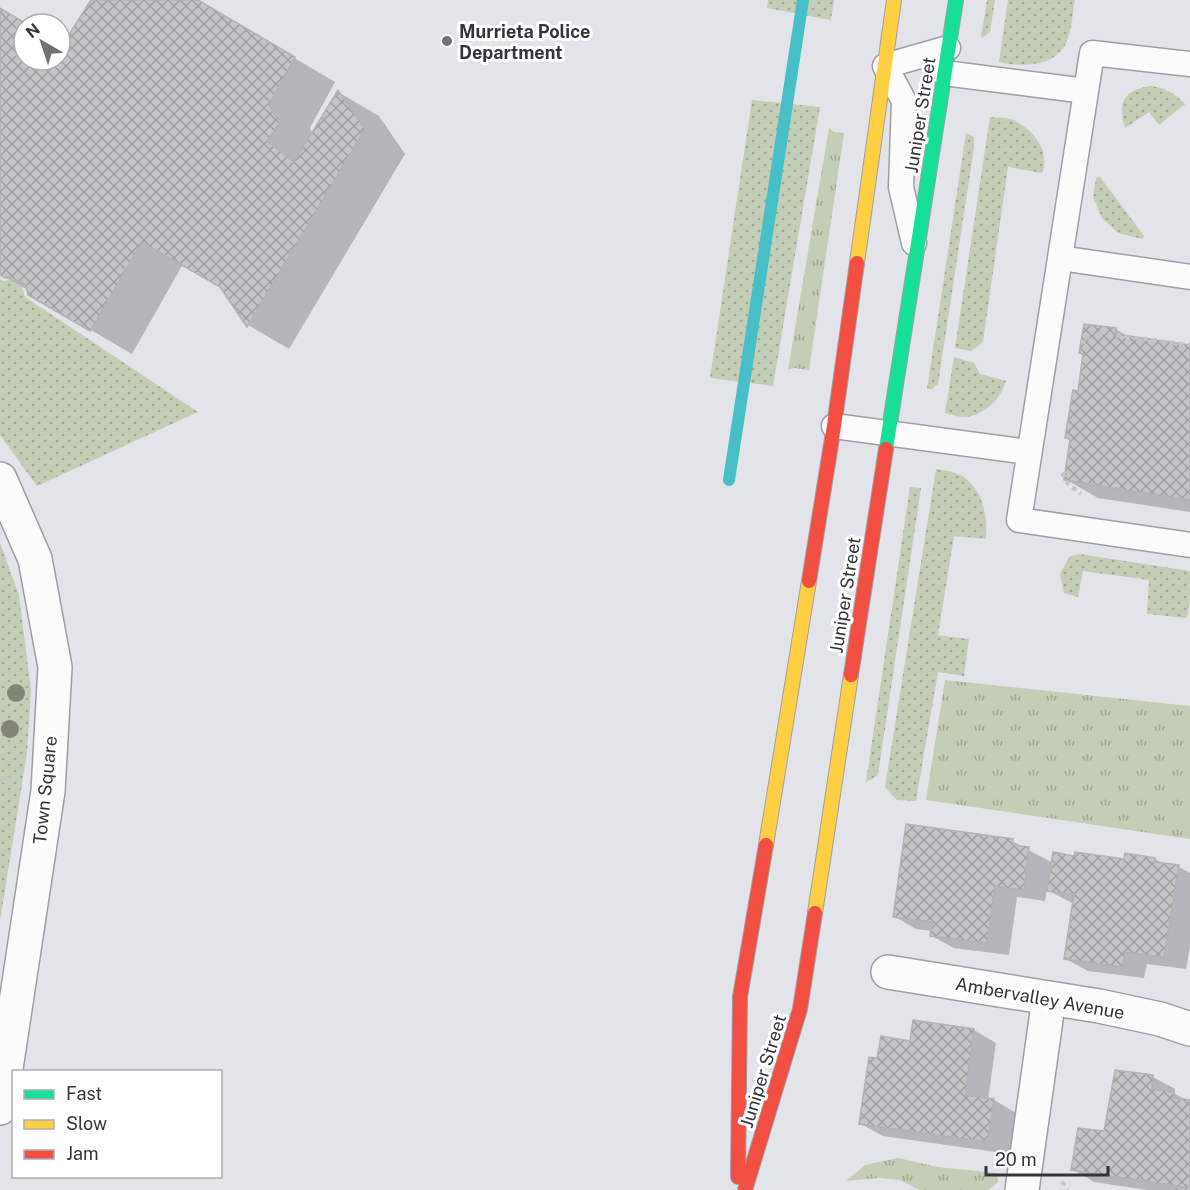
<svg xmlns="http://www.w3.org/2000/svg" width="1190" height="1190" font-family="'Public Sans',sans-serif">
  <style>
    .grass { fill: url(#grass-tufts) }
    .park { fill: url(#park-dots) }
    .shadow { fill: #0003 }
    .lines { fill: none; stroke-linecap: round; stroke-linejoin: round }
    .stream { stroke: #47bfc6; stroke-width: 12 }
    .building { fill: url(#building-cross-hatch); stroke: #b3b2b4; stroke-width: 1.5 }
    .lane-casing { stroke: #9e9fa4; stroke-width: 27 }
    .street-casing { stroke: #9e9fa4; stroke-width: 36 }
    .fast-casing { stroke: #9e9fa4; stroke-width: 16 }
    .slow-casing { stroke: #9e9fa4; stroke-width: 16 }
    .jam-casing { stroke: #9e9fa4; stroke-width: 16 }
    .path { stroke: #c2c4c5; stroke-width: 4; stroke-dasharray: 4.5 4.5; stroke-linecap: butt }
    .lane { stroke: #fbfbfc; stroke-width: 24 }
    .street { stroke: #fbfbfc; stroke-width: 33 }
    .fast { stroke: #16e098; stroke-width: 14 }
    .slow { stroke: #ffcf43; stroke-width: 14 }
    .jam { stroke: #f24e42; stroke-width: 14 }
    .tree { fill: #808675 }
    .poi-dot { fill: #717277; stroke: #fff; stroke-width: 2 }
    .labels { text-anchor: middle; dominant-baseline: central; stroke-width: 6; stroke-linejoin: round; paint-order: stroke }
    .poi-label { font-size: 18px; font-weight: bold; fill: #343539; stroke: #fff; text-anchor: start }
    .street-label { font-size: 18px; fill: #343539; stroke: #fff }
  </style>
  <defs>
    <pattern id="grass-tufts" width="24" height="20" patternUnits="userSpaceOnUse" patternTransform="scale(1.5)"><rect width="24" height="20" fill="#c4cdb5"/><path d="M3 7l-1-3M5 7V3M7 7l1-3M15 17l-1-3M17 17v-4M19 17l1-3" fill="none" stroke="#a0a794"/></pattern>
    <pattern id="park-dots" width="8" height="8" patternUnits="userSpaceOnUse" patternTransform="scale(1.5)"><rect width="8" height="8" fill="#c4cdb5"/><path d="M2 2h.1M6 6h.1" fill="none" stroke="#a0a794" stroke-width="1.8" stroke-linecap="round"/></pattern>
    <pattern id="building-cross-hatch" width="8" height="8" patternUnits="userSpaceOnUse" patternTransform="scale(1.5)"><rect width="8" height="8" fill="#c4c3c5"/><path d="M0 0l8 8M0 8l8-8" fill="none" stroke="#a09fa1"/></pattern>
  </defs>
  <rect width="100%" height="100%" fill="#e2e4ea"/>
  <path class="grass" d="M829 128 834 132 844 133 809 370 794 368 788 370Z
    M945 680 1190 706V839L926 800Z
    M898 1158 938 1167 997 1173 998 1182 989 1190H919L900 1180 879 1178 846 1181 865 1165Z"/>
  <path class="park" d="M768 0H834L831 20 767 8Z
    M987 0H995L990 32 981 38Z
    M1008 0H1075C1072 14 1072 34 1064 47 1051 67 1020 67 999 62Z
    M1151 86C1166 88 1174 93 1185 104L1159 125 1149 112 1125 128C1117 102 1124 90 1151 86Z
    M752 100 820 107 773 386 710 378Z
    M990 117C997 118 1007 117 1013 120 1033 129 1051 151 1042 173L1008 167 983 342 971 351 955 348Z
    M966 133 974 137V148L938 384 932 389H927Z
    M1100 177 1144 236 1142 239 1118 233 1102 218 1093 197 1096 178Z
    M0 279 3 281 9 280 22 287 25 297 198 412 37 486 0 435Z
    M954 357 974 363 980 374 1006 381C1001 399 984 416 964 417 958 417 951 414 945 413Z
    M936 469C944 470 956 472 964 477 984 492 987 516 986 539L954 536 938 635 969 639 964 676 938 672 916 801 897 800 885 787Z
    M910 487 921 488 878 775 866 782Z
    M0 543 19 595 31 690 27 753 0 921Z
    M1079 554 1190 571V601L1187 618 1147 614 1149 580 1083 571 1078 597 1064 593 1060 574 1069 557Z"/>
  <path class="shadow" d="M93 0H196L335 82 310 128 313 134 338 92 379 116 405 154 289 349 248 325 221 286 183 264 132 354 29 294 28 290 0 275V10L24 24V60H60V45L63 46Z
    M1116 329 1129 337 1190 347V512L1098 498 1065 479 1071 440 1066 437 1079 393Z
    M1012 841 1053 863 1075 858 1126 861 1155 859 1164 864 1179 867 1190 873V947L1186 969 1147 964 1144 978 1088 971 1066 959 1074 904 1047 890 1045 901 1017 897 1009 955 954 948 932 936V931L916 929 894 916Z
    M914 1022 974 1030 996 1043 988 1100H994L1016 1113 1010 1154 883 1136 861 1124 879 1060 911 1043Z
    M1117 1072 1153 1077 1175 1089V1094L1190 1102V1190H1147L1094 1182 1072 1169 1106 1132Z"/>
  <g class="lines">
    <path class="stream" d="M729 480 803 0"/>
  </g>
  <path class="building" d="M91 0H198L295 57 269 104 274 114 281 121 267 141 294 162 338 90 365 129 247 327 220 287 142 242 90 331 28 295 26 285 9 276 5 278 0 275V8L27 24H24V60H60V43L63 44Z
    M1084 324 1116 328V334L1190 345V500L1064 480 1070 439 1065 438 1073 390 1078 391 1083 354 1079 353Z
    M906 824 1013 839 1012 845 1029 847 1024 890 995 886 987 943 930 936 932 922 893 917Z
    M1053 852 1074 856 1075 852 1124 859 1125 853 1155 858V862L1179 865 1164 957 1125 952 1122 967 1064 959 1074 894 1047 891Z
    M913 1020 974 1029 965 1095 994 1099 988 1142 859 1124 869 1057 877 1058 881 1036 910 1041Z
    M1115 1070 1153 1075 1152 1089 1174 1092V1098L1190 1100V1188L1071 1170 1078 1128 1104 1131Z"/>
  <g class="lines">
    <defs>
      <path id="lane" d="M944 73 1086 91
        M914 243 901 187 904 101 885 66 948 48
        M1060 258 1092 53 1190 64
        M1190 277 1060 258 1019 520 1190 545
        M834 426 1028 452"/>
      <path id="street" d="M0 479 35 559 55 667 48 791 0 1108
        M888 972 1099 1006 1160 1019 1190 1029
        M1022 1190 1049 998"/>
      <path id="fast" d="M886 449 956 0"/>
      <path id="slow" d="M857 263 894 0
        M766 845 809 581
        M815 913 851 675"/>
      <path id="jam" d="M809 581 834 426 857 263
        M851 675 886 449
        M738 1177 740 997 766 845
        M745 1190 800 1009 815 913"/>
    </defs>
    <use href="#lane" class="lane-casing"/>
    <use href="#street" class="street-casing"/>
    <use href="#fast" class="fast-casing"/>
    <use href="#slow" class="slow-casing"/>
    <use href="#jam" class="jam-casing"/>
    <path class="path" d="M1081 342 1090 343 1092 332 1190 345
      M1062 473 1068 484 1081 494
      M0 632 9 624
      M0 754 12 764
      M0 782 10 778
      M1062 1182 1068 1190"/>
    <use href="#lane" class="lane"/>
    <use href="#street" class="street"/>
    <use href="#fast" class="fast"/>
    <use href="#slow" class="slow"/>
    <use href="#jam" class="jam"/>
  </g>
  <g class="tree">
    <circle cx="16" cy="693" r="9"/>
    <circle cx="10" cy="729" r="9"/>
  </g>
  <circle class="poi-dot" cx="447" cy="41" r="6"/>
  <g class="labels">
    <g class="poi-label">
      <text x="459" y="31">Murrieta Police<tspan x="459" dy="21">Department</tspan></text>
    </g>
    <g class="street-label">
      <text transform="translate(920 115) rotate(-81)">Juniper Street</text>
      <text transform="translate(845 595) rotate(-81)">Juniper Street</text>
      <text transform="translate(45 790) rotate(-84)">Town Square</text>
      <text transform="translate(1040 998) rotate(10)">Ambervalley Avenue</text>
      <text transform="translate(763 1071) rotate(-73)">Juniper Street</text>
    </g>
  </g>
  <rect x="12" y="1070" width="210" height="108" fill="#ffffff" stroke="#aeaeb0" stroke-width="1.5"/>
  <rect x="24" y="1090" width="30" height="9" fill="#16e098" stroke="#aeaeb0" stroke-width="1.5"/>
  <text x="66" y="1100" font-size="18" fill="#343539">Fast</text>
  <rect x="24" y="1120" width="30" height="9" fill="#ffcf43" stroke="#aeaeb0" stroke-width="1.5"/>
  <text x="66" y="1130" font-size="18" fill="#343539">Slow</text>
  <rect x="24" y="1150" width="30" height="9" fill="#f24e42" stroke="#aeaeb0" stroke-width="1.5"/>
  <text x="66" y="1160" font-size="18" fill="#343539">Jam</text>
  <g transform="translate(42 42) rotate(321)"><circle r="28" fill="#ffffff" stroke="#aeaeb0" stroke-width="1.5"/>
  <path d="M0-4.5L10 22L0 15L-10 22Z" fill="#717277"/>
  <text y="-9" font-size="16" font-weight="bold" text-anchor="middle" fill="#343539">N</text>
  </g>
  <path d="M986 1166v9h122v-9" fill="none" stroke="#343539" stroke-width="3"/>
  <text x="995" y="1166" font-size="18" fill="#343539" stroke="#ffffff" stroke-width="4.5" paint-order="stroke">20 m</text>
</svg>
